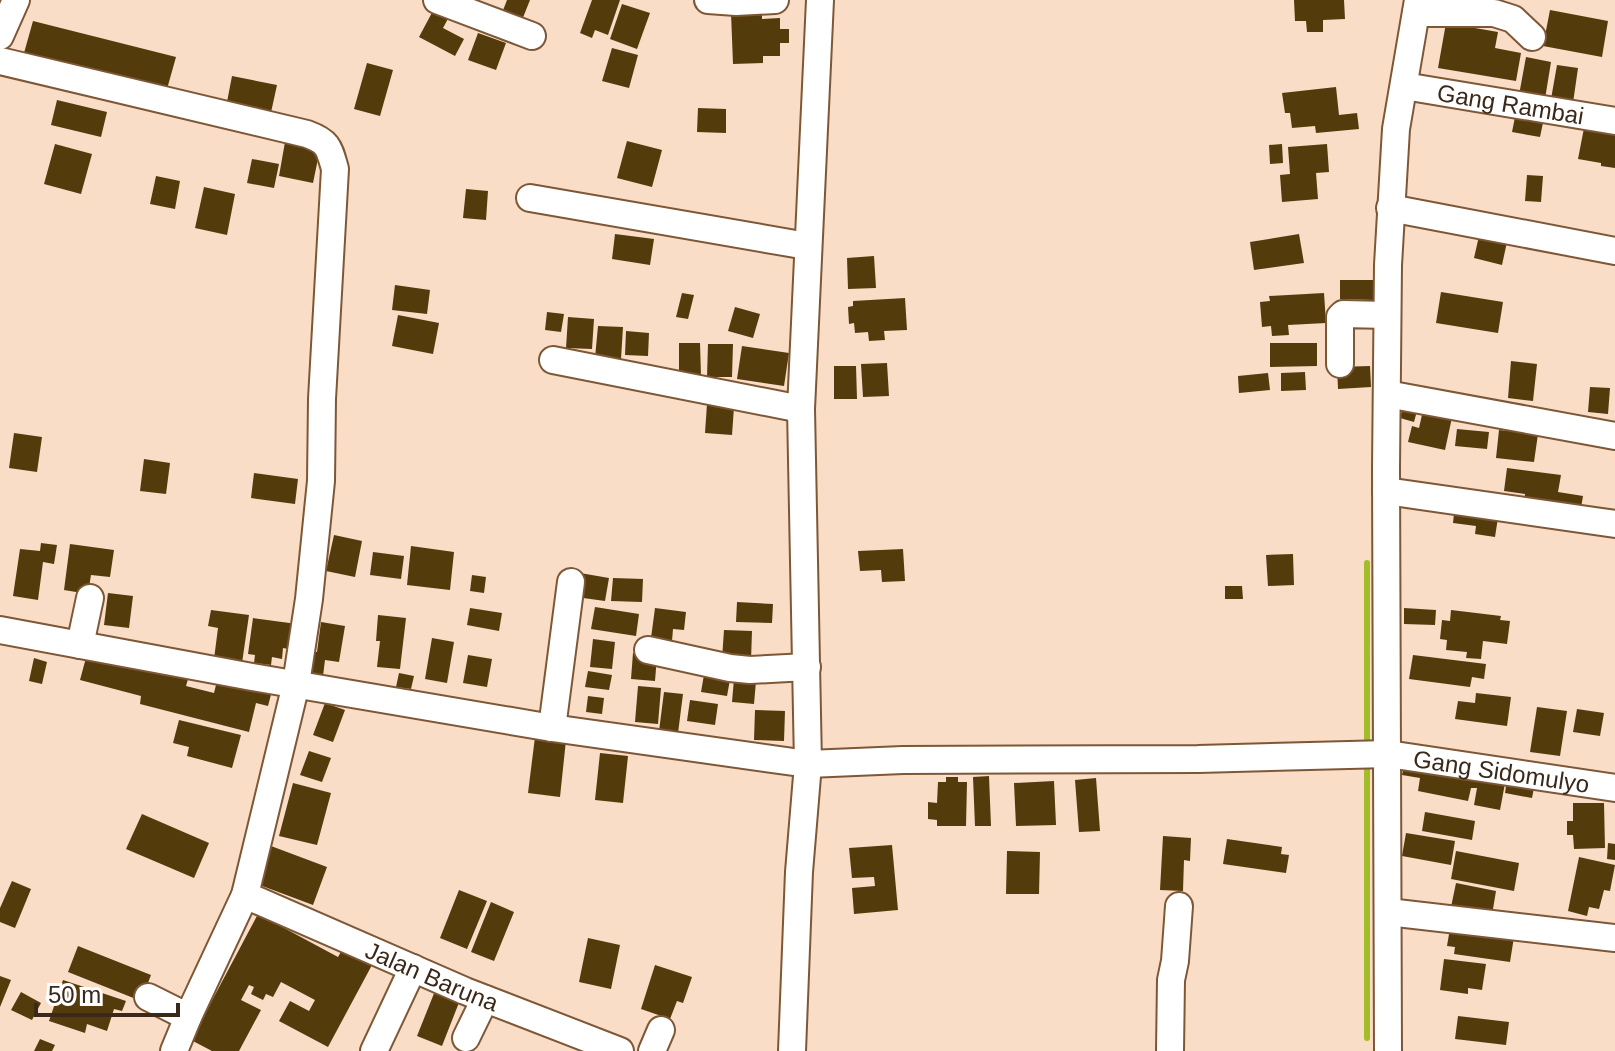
<svg xmlns="http://www.w3.org/2000/svg" width="1615" height="1051" font-family="Helvetica,sans-serif">
  <style>
    .lines { fill: none; stroke-linecap: round; stroke-linejoin: round }
    .stream { stroke: #a3bd28; stroke-width: 6 }
    .building { fill: #543b0b }
    .minor-casing { stroke: #7e5736; stroke-width: 30 }
    .minor { stroke: #fff; stroke-width: 26 }
    .labels { text-anchor: middle; dominant-baseline: central; stroke-width: 8; stroke-linejoin: round; paint-order: stroke }
    .street-label { font-size: 24px; fill: #3a281a; stroke: #fff }
  </style>
  <rect width="100%" height="100%" fill="#f9ddc7"/>
  <g class="lines">
    <path class="stream" d="M1367 563V739
      M1367 770V1038"/>
  </g>
  <path class="building" d="M507 0H530L522 20 502 13Z
    M592 0H620L608 35 595 30 592 38 580 33Z
    M1294 0H1344L1345 19 1323 20V32H1307L1306 21H1295Z
    M622 4 650 13 637 49 610 39Z
    M435 7 450 15 443 28 464 39 455 56 419 37Z
    M1550 10 1608 21 1602 57 1543 46Z
    M762 12V19L780 18V29H789V43H780V56H763V63L733 64 731 13Z
    M33 21 176 57 167 89 24 53Z
    M1446 23 1498 32 1495 48 1521 53 1516 81 1438 68Z
    M478 33 506 43 496 70 468 60Z
    M612 48 638 55 629 88 602 81Z
    M1526 57 1551 62 1545 99 1519 95Z
    M367 63 393 70 380 116 354 109Z
    M1557 65 1578 68 1573 103 1551 99Z
    M232 76 277 85 270 117 227 102Z
    M1336 87 1339 115 1357 113 1359 129 1316 133 1315 126 1292 128 1290 113H1285L1282 93Z
    M57 100 107 112 101 137 51 125Z
    M698 108 726 109V133L697 132Z
    M1516 112 1544 118 1540 137 1512 132Z
    M1584 128 1615 130V168L1601 166V163L1578 159Z
    M627 141 662 150 652 187 617 178Z
    M285 142 320 149 313 183 279 176Z
    M55 144 92 154 81 194 44 184Z
    M1282 144 1283 163 1270 164 1269 145Z
    M1327 144 1329 172 1316 173 1318 199 1282 202 1280 175 1290 174 1288 147Z
    M252 159 279 164 274 188 247 183Z
    M1527 175 1543 176 1541 202 1525 201Z
    M156 176 180 181 175 209 150 204Z
    M204 187 235 194 227 235 195 228Z
    M466 189 488 191 486 220 463 218Z
    M615 234 654 239 650 265 612 259Z
    M1299 234 1304 263 1254 270 1250 242Z
    M1479 236 1507 242 1502 265 1474 258Z
    M874 256 876 288 848 289 847 258Z
    M1340 280H1374L1373 300 1340 299Z
    M395 285 430 290 427 314 392 310Z
    M1441 292 1503 302 1498 333 1436 323Z
    M682 293 694 295 688 319 676 317Z
    M1324 293 1326 323 1288 325 1289 335 1272 336 1271 326 1262 327 1260 302 1270 301 1269 296Z
    M905 298 907 330 884 331 885 340 869 341 868 332 855 333 854 323 849 324 848 307 853 306V301Z
    M735 307 760 314 753 338 728 331Z
    M547 312 564 314 561 332 545 330Z
    M398 315 439 323 433 354 392 346Z
    M568 317 594 319 592 349 566 348Z
    M598 326 623 327 621 359 595 358Z
    M626 331 649 333 648 356 625 355Z
    M679 343H700L701 376 679 377Z
    M1270 343H1317V366L1270 367Z
    M708 344H733L732 377H707Z
    M742 346 789 353 784 386 737 379Z
    M1511 361 1537 364 1533 401 1508 398Z
    M887 363 889 396 863 397 861 364Z
    M834 366H856L857 399H834Z
    M1370 366 1371 387 1338 389 1337 367Z
    M1305 372 1306 390 1281 391V373Z
    M1268 373 1270 390 1239 393 1238 376Z
    M1590 387 1610 388 1608 414 1588 412Z
    M707 404 734 407 732 435 705 433Z
    M1424 406 1453 413 1445 450 1408 442 1412 426 1419 428Z
    M1403 407 1417 411 1414 422 1400 418Z
    M1457 429 1489 432 1487 449 1455 446Z
    M1499 430 1538 434 1534 462 1496 458Z
    M14 433 42 437 37 472 9 468Z
    M144 459 170 463 166 494 140 491Z
    M1507 468 1561 475 1558 492 1583 496 1580 514 1524 507 1525 494 1504 491Z
    M254 473 298 479 295 504 251 498Z
    M1455 504 1499 511 1495 537 1475 534 1476 526 1453 523Z
    M334 535 362 541 355 577 326 571Z
    M41 543 57 545 54 564 43 562 38 600 13 596 20 549 40 551Z
    M70 544 114 550 110 577 91 575 88 594 64 590Z
    M411 546 454 552 450 590 407 585Z
    M903 549 905 581 882 582 881 570 860 571 858 551Z
    M373 552 404 556 401 579 370 575Z
    M1293 554 1294 585 1268 586 1266 555Z
    M580 573 609 578 605 601 576 597Z
    M472 575 486 577 484 593 470 591Z
    M613 578 643 579 642 602 611 601Z
    M1225 586H1242L1243 599H1225Z
    M108 593 133 596 129 628 104 625Z
    M737 602 773 604 772 623 736 622Z
    M595 607 639 614 636 636 591 629Z
    M470 608 502 613 499 631 467 625Z
    M655 608 686 612 684 630 673 629 672 641 651 638Z
    M1404 608 1436 610 1435 625 1404 624Z
    M211 610 249 615 242 663 214 659 218 628 208 626Z
    M1451 610 1501 616 1500 620 1510 621 1507 644 1483 641 1481 659 1466 658 1467 652 1446 650 1447 640 1440 639 1442 620 1450 621Z
    M378 615 406 618 400 669 377 667 380 641H376Z
    M253 618 297 624 293 650 283 648 282 659 272 657 271 665 254 663 255 655 248 654Z
    M321 622 345 626 339 662 325 660 323 676 308 674 311 652H317Z
    M724 630 752 631 751 660 722 659Z
    M432 638 454 642 447 683 425 679Z
    M593 639 615 642 612 669 590 667Z
    M633 653 657 656 655 681 631 679Z
    M87 654 188 679 186 686 214 693 219 673 273 687 268 706 256 703 249 732 140 704 141 696 80 680Z
    M468 655 492 659 487 687 463 683Z
    M1413 655 1486 664 1484 679 1472 677 1470 687 1409 679Z
    M34 658 47 662 42 684 29 681Z
    M705 669 731 674 727 696 701 692Z
    M588 671 612 675 609 690 585 687Z
    M399 673 414 676 411 689 396 687Z
    M734 679 756 681 754 704 732 702Z
    M638 686 661 688 658 724 635 722Z
    M664 692 683 694 678 733 659 731Z
    M1476 693 1511 697 1507 726 1455 719 1458 701 1475 703Z
    M588 696 604 698 602 714 586 712Z
    M690 700 718 704 715 725 687 721Z
    M325 703 345 710 333 742 313 735Z
    M1537 707 1567 711 1560 756 1530 752Z
    M1577 709 1604 713 1600 736 1573 732Z
    M755 710 785 711 784 741 754 740Z
    M179 720 241 735 232 768 187 756 189 747 173 743Z
    M535 737 566 740 560 797 528 793Z
    M309 751 331 758 322 782 300 775Z
    M600 753 628 756 623 803 595 800Z
    M1405 760 1506 778 1500 810 1474 805 1477 788H1471L1468 801 1418 791 1420 778 1402 775Z
    M1508 773 1536 778 1532 798 1505 793Z
    M989 776 991 826H975L973 777Z
    M946 777H958V782H967L966 826H937V820L928 819V802L937 803 938 782H946Z
    M1096 778 1100 831 1079 832 1075 780Z
    M1054 781 1056 825 1016 826 1014 783Z
    M293 783 331 793 317 845 279 836Z
    M1573 803H1604L1605 848 1574 849 1573 835H1567V821H1573Z
    M1425 812 1475 821 1472 840 1422 831Z
    M142 814 209 843 194 878 126 849Z
    M1406 833 1455 841 1451 865 1402 856Z
    M1163 836 1191 838 1190 861 1184 860 1183 891 1160 890Z
    M1227 839 1282 847 1281 854 1289 855 1286 873 1223 864Z
    M1608 843 1615 844V860L1607 859Z
    M892 845 898 910 854 914 852 888 875 886 874 877 852 878 849 848Z
    M271 846 327 867 313 905 257 884Z
    M1007 851 1040 852 1039 894H1006Z
    M1456 851 1519 863 1514 891 1451 879Z
    M1579 857 1615 865 1610 891 1604 890 1599 909 1589 907 1587 916 1568 911Z
    M12 881 31 889 15 928 0 922V908Z
    M1456 883 1496 891 1492 915 1451 907Z
    M459 890 487 901 467 949 440 938Z
    M491 902 514 912 494 961 471 952Z
    M258 914 338 957 342 950 372 965 328 1047 279 1021 290 1001 309 1011 315 1000 281 982 273 997 266 994 263 1000 251 994 254 987 249 985 241 1000 261 1010 239 1051H212L191 1040Z
    M1450 928 1514 937 1510 962 1454 954 1455 947 1447 946Z
    M588 938 620 945 611 989 579 982Z
    M78 946 151 975 141 1001 68 972Z
    M1444 959 1486 964 1482 990 1468 988V994L1440 990Z
    M655 965 692 977 683 1003 677 1001 670 1019 641 1009Z
    M0 976 11 980 0 1007Z
    M63 980 126 1001 122 1011 114 1009 107 1031 87 1024 85 1033 49 1021Z
    M435 991 460 1000 442 1046 417 1036Z
    M21 992 41 1003 32 1020 11 1010Z
    M1458 1016 1509 1022 1506 1045 1455 1039Z
    M40 1039 55 1045 52 1051H34Z"/>
  <g class="lines">
    <defs>
      <g id="minor">
        <path d="M437 0 532 36"/>
        <path d="M708 0 736 2 775 0"/>
        <path d="M1416 13H1494L1513 19 1532 37"/>
        <path d="M0 36 16 0"/>
        <path d="M0 61 307 134C329 142 329 148 335 169L322 399 321 481 309 599 296 684 245 895 188 1017 174 1051"/>
        <path id="s1" d="M1404 86 1615 121"/>
        <path d="M530 198 807 246"/>
        <path d="M1390 208 1615 251"/>
        <path d="M553 360 801 409"/>
        <path d="M1340 364V317L1343 314 1387 315"/>
        <path d="M1387 394 1615 436"/>
        <path d="M1386 491 1615 524"/>
        <path id="s2" d="M0 630 252 677 552 728 808 764 903 760 1198 759 1388 754 1615 788"/>
        <path d="M80 645 90 598"/>
        <path d="M648 650 730 668 750 670 807 667"/>
        <path d="M552 728 571 582"/>
        <path id="s3" d="M245 895 465 991 620 1051"/>
        <path d="M1388 912 1615 938"/>
        <path d="M148 997 188 1017"/>
        <path d="M466 1038 485 999"/>
        <path d="M374 1051 413 968"/>
        <path d="M652 1051 661 1030"/>
        <path d="M792 1051 799 872 808 764 801 409 820 0"/>
        <path d="M1170 1051 1171 980 1175 961 1179 906"/>
        <path d="M1388 1051 1386 468 1388 265 1396 129 1418 0"/>
      </g>
    </defs>
    <use href="#minor" class="minor-casing"/>
    <use href="#minor" class="minor"/>
  </g>
  <g class="labels">
    <g class="street-label">
      <text stroke="none"><textPath href="#s1" startOffset="108">Gang Rambai</textPath></text>
      <text stroke="none"><textPath href="#s2" startOffset="1514">Gang Sidomulyo</textPath></text>
      <text stroke="none"><textPath href="#s3" startOffset="204">Jalan Baruna</textPath></text>
    </g>
  </g>
  <path d="M36 1003v12h142v-12" fill="none" stroke="#3a281a" stroke-width="4"/>
  <text x="48" y="1003" font-size="24" fill="#3a281a" stroke="#ffffff" stroke-width="6" paint-order="stroke">50 m</text>
</svg>
